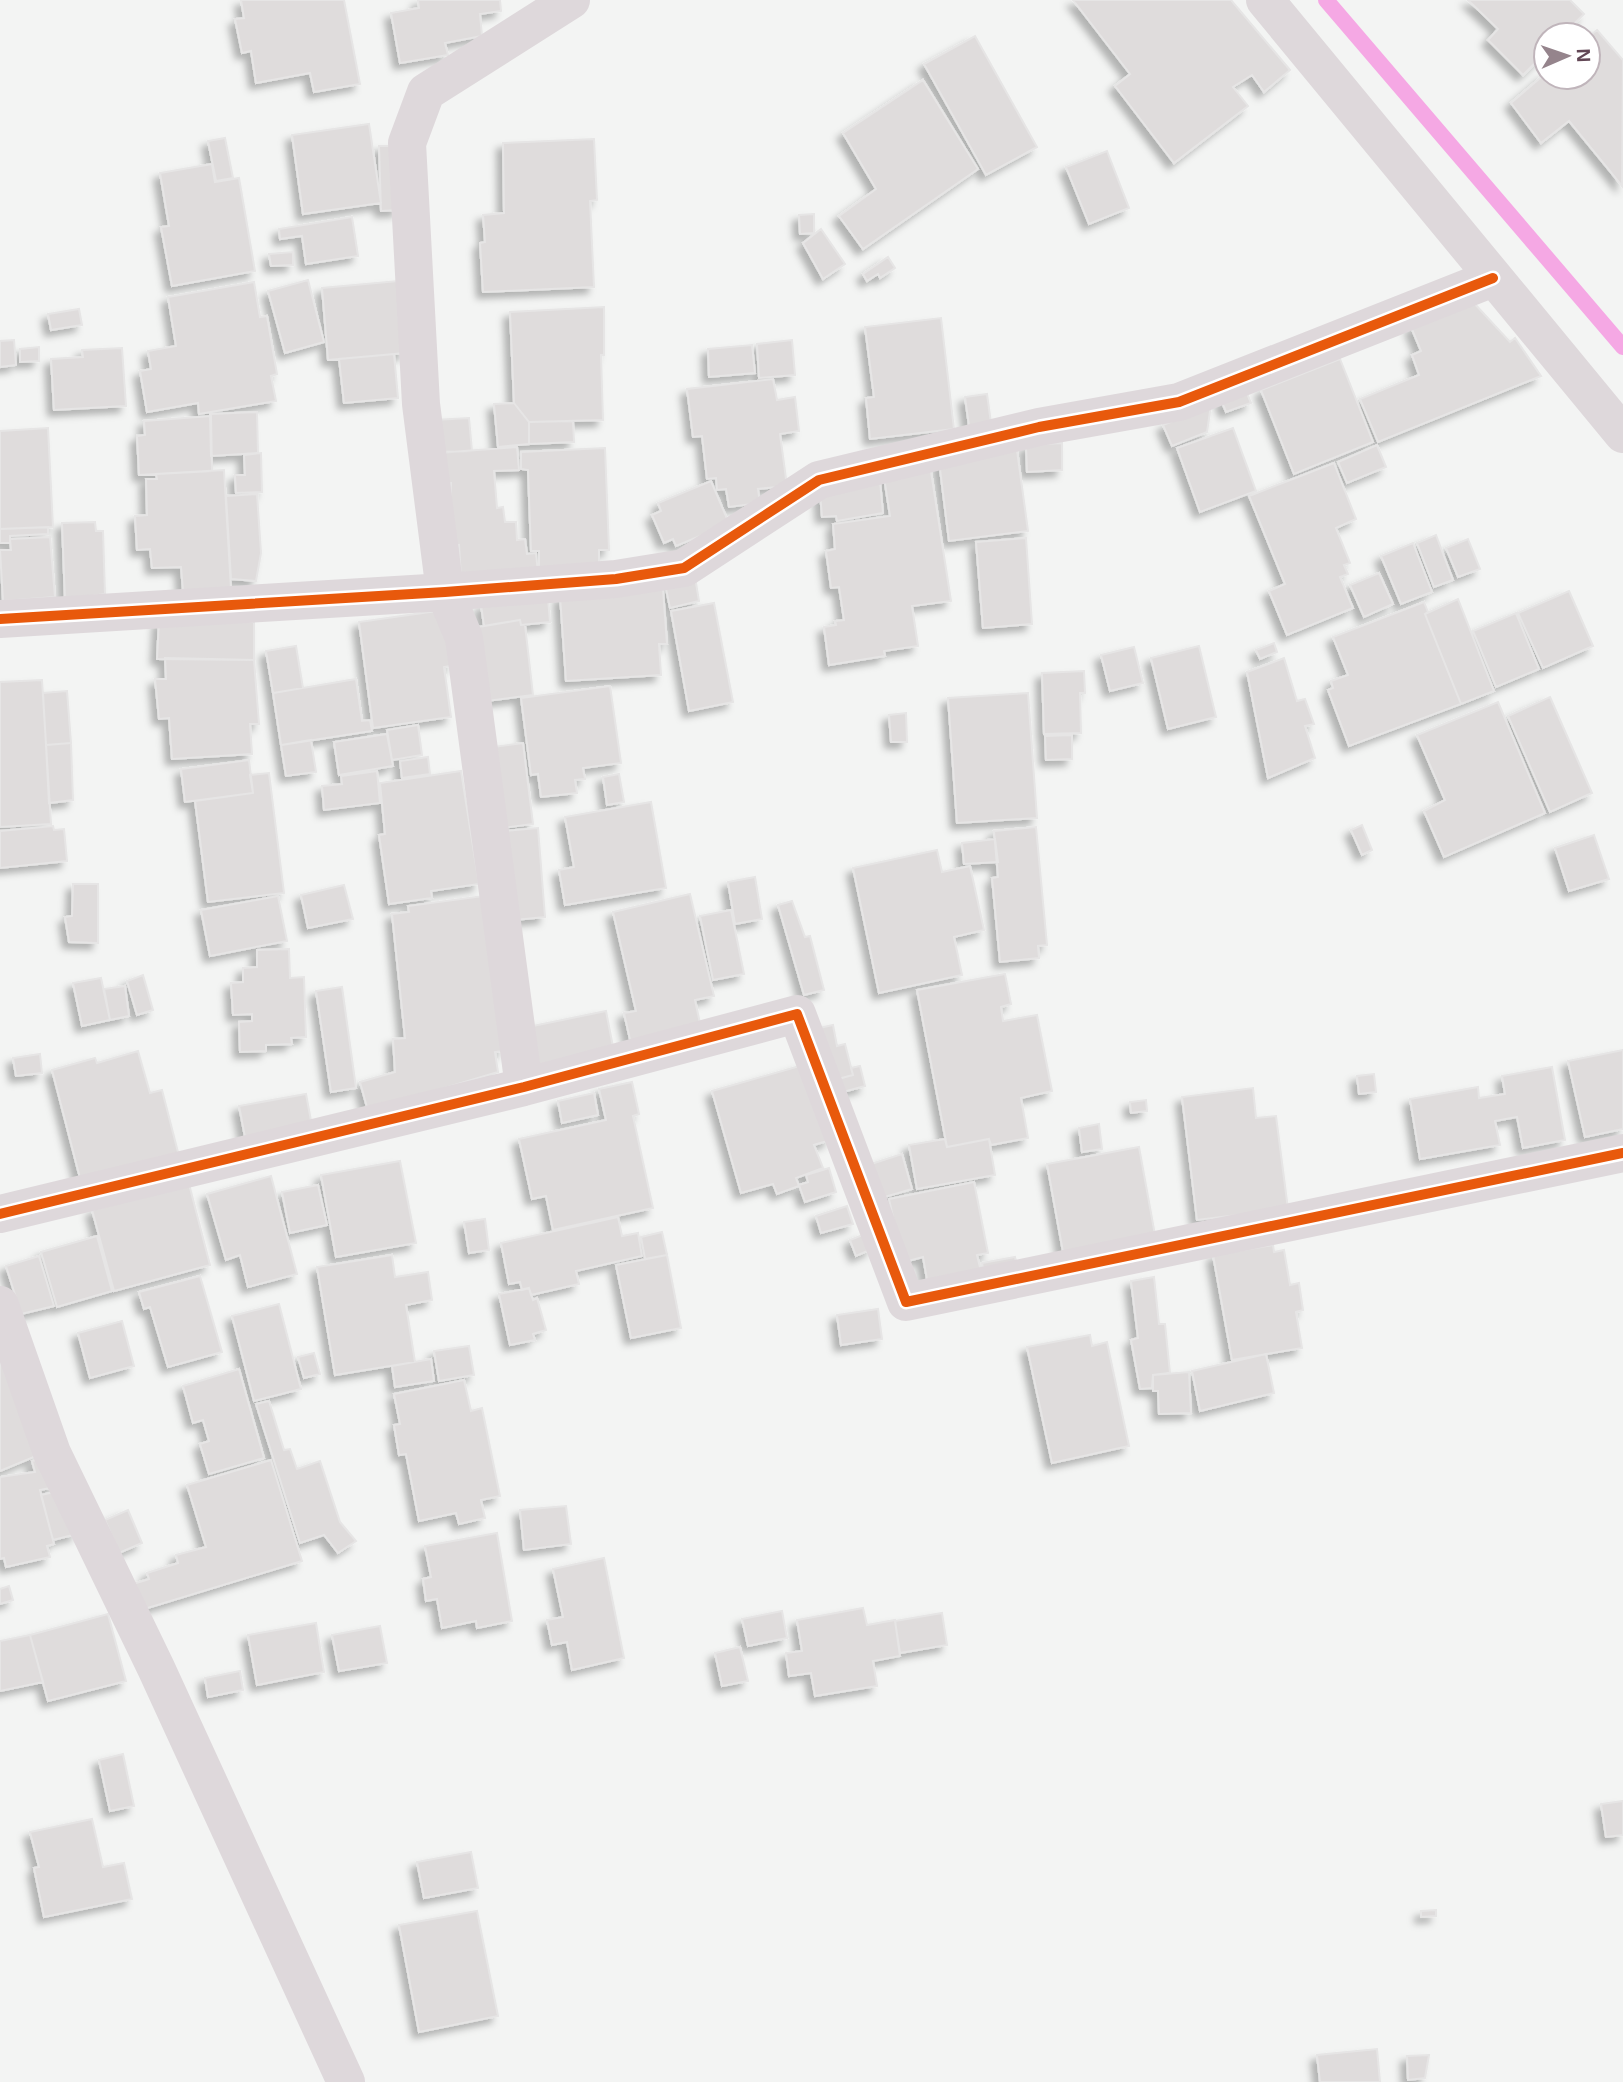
<svg xmlns="http://www.w3.org/2000/svg" width="1623" height="2082" font-family="Arial,sans-serif">
  <style>
    .lines { fill: none; stroke-linecap: round; stroke-linejoin: round }
    .stream { stroke: #f5a8e4; stroke-width: 16 }
    .building { fill: #dfdcdc; stroke: #e6e5e5; stroke-width: 2; filter: url(#shadow) }
    .minor { stroke: #ded8db; stroke-width: 38 }
    .cycleway-casing { stroke: #fff; stroke-width: 15 }
    .cycleway { stroke: #e8590c; stroke-width: 10 }
  </style>
  <defs>
    <filter id="shadow"><feDropShadow dx="-6" dy="6" stdDeviation="3.5" flood-color="#0004"/></filter>
  </defs>
  <rect width="100%" height="100%" fill="#f3f4f3"/>
  <g class="lines">
    <path class="stream" d="M1326 0 1623 347"/>
  </g>
  <path class="building" d="M241 0H344L360 84 314 92 310 73 256 83 251 51 242 53 235 19 244 18Z
    M418 0H500L501 11 480 14 482 36 445 43 448 55 400 63 391 13 419 8Z
    M1073 0H1231L1290 70 1264 92 1252 75 1233 87 1248 106 1174 163 1115 86 1130 74Z
    M1468 0H1570L1584 14 1563 35H1546V52L1523 75 1488 40 1498 29Z
    M1597 30 1623 60 1622 186 1569 121 1541 143 1511 103 1546 73V77H1588V37Z
    M975 36 1037 147 986 175 924 64Z
    M923 80 978 169 863 249 839 216 876 189 843 133Z
    M369 124 381 203 303 214 292 135Z
    M225 138 233 178 216 181 208 141Z
    M594 139 597 200 590 201 594 287 483 292 480 243 485 242 483 215 504 213 503 143Z
    M379 146H396L399 210 381 211Z
    M1107 151 1129 208 1089 224 1066 167Z
    M212 164 215 182 239 178 255 271 172 286 161 227 169 226 160 173Z
    M814 214V233L800 234 799 215Z
    M352 217 358 256 306 264 302 236 280 239 279 229Z
    M821 229 845 264 823 279 803 243Z
    M293 252V265L271 266 269 254Z
    M888 257 895 268 880 278 878 274 867 281 863 274Z
    M308 280 324 342 285 353 268 291Z
    M398 281 405 353 328 360 322 288Z
    M254 282 260 317 267 316 277 374 271 376 276 401 199 414 198 403 147 412 140 371 151 369 148 351 176 346 168 297Z
    M1473 302 1510 342 1515 338 1541 376 1378 442 1360 399 1419 375 1412 355 1421 351 1411 327Z
    M604 307V355H601L603 420 529 422 514 403 510 312Z
    M79 309 82 325 51 330 48 314Z
    M941 318 954 429 870 439 866 398 874 397 865 327Z
    M14 340 16 365 0 367V341Z
    M792 340 795 375 759 378 757 344Z
    M752 345 755 373 709 377 708 349Z
    M39 347V361L20 362V349Z
    M122 348 126 406 54 410 51 359 83 357 82 350Z
    M394 354 398 398 344 403 339 359Z
    M1340 359 1373 442 1294 474 1261 390Z
    M773 379 777 400 795 397 799 431 780 434 787 486 758 489 760 503 729 507 726 489 717 490 716 478 707 479 702 436 693 437 687 389Z
    M1246 391 1251 403 1226 412 1221 400Z
    M987 394 991 423 969 426 965 397Z
    M514 403 529 422V444L498 447 494 404Z
    M1211 405 1207 432 1172 446 1163 425Z
    M257 412 258 453 211 456 210 414Z
    M211 416 212 471 139 475 137 436 145 435 144 421Z
    M469 418 472 451 437 452 434 420Z
    M573 421 574 442 529 444V422Z
    M48 428 53 527 0 529V431Z
    M1233 428 1256 491 1200 512 1177 448Z
    M1062 443V470L1027 472 1026 445Z
    M1377 445 1386 467 1347 483 1338 462Z
    M517 447 519 470 494 471 497 508 503 507 505 522H516L517 540 525 539 527 554 536 553 538 573 461 578 459 545 449 547 451 483 440 484 438 453Z
    M605 448 609 550H599V565L539 575V551H531L528 470 521 469V452Z
    M1017 450 1028 531 949 541 939 461Z
    M261 453 262 492 236 493 235 475H245L244 455Z
    M1334 463 1356 519 1336 528 1350 563 1344 565 1348 574 1340 577 1353 608 1287 635 1269 591 1285 584 1249 496Z
    M930 465 951 601 912 606 918 646 884 651 885 656 829 665 824 627 836 625 835 621 844 620 839 587 831 588 826 551 835 549 833 524 890 516 883 471Z
    M224 470 231 589 183 591 181 567 152 568 150 549 137 550 135 516 147 515 146 479H157L156 474Z
    M879 470 883 513 837 521 836 516 822 517 820 493Z
    M711 481 731 528 705 534 676 546 673 539 664 543 652 515 661 511 658 503Z
    M257 494 261 553 256 581 231 579 226 496Z
    M95 522 96 531H103L105 594 65 600 62 523Z
    M48 527V534L10 536V543H0V529Z
    M1436 535 1453 580 1434 587 1417 543Z
    M50 537 55 597 3 601 0 550H11L10 539Z
    M1026 538 1032 624 983 628 976 542Z
    M1468 539 1480 569 1458 577 1446 548Z
    M1413 543 1432 592 1401 604 1381 556Z
    M1379 573 1393 604 1364 617 1350 585Z
    M695 577 699 601 670 608 665 584Z
    M663 589 667 644H659L661 675 566 681 560 596Z
    M1569 591 1593 646 1543 668 1518 613Z
    M548 598 550 622 521 625 520 620 484 626 481 605Z
    M1458 599 1494 691 1461 704 1425 614Z
    M1424 602 1428 612 1425 614 1461 704 1349 746 1328 690 1333 688 1331 681 1348 675 1333 637Z
    M714 603 733 702 689 711 671 611Z
    M444 610 451 666 444 667 451 717 373 728 359 622Z
    M1516 613 1539 669 1496 687 1473 631Z
    M159 620 254 622V660L157 659Z
    M520 620 521 625H525L533 695 487 701 477 627Z
    M1274 643 1277 652 1260 659 1256 650Z
    M296 646 303 688 273 693 266 651Z
    M1199 646 1216 717 1168 729 1151 658Z
    M1134 647 1143 683 1110 691 1101 655Z
    M165 658 254 660 259 724H250L252 754 172 759 169 718 159 719 155 679H166Z
    M1284 658 1297 701 1305 699 1314 724 1305 726 1315 758 1268 778 1247 672Z
    M1084 671 1085 693H1080L1081 733 1044 734 1042 673Z
    M356 679 362 721 370 720 372 731 281 745 273 693Z
    M42 680 51 824 0 827V682Z
    M610 686 621 763 583 768 585 779 575 780 577 793 541 797 538 774 531 775 521 698Z
    M67 691 71 743 46 745 43 693Z
    M1028 693 1037 818 957 823 948 698Z
    M1550 697 1592 793 1550 812 1508 716Z
    M1498 702 1545 813 1444 857 1424 811 1445 800 1417 735Z
    M906 713 907 742H891L889 715Z
    M418 725 422 755 392 760 387 730Z
    M387 734 393 766 339 775 334 742Z
    M1072 735V759L1046 760 1045 736Z
    M311 740 316 772 286 776 281 745Z
    M71 743 73 800 49 803 46 745Z
    M523 743 533 824 503 828 493 747Z
    M428 757 430 774 402 778 400 761Z
    M249 760 253 793 185 802 181 769Z
    M377 771 380 803 324 810 322 786 342 784 341 776Z
    M461 771 479 884 431 891 432 898 389 904 379 835 385 834 380 783Z
    M269 773 284 893 208 902 195 801 253 793 250 775Z
    M619 774 624 802 607 805 603 777Z
    M651 802 666 888 565 905 559 870 574 867 565 817Z
    M1362 825 1372 850 1362 855 1351 830Z
    M53 826 54 830 64 829 67 861 0 868V831Z
    M1036 827 1047 945 1038 946 1039 958 1000 962 992 878 998 877 994 831Z
    M538 828 545 917 515 920 504 831Z
    M1594 835 1609 879 1569 891 1555 848Z
    M995 839 998 862 964 864 962 843Z
    M937 850 942 872 970 866 984 930 954 937 962 975 879 993 853 868Z
    M755 877 762 919 735 924 728 882Z
    M73 884H98V943L69 942 65 917 72 916Z
    M344 885 353 919 308 928 301 895Z
    M690 894 714 996 695 1000 701 1028 631 1044 624 1013 636 1011 613 912Z
    M278 896 287 941 210 956 201 910Z
    M483 896 503 1051 495 1052 498 1072 368 1111 360 1082 395 1072 393 1039 405 1038 392 914 409 912 408 906Z
    M792 901 805 937 810 936 824 990 804 995 778 905Z
    M731 910 744 974 713 980 700 916Z
    M289 949 290 978 304 977 306 1037 291 1038 292 1044 266 1045V1051L240 1052 239 1022 252 1021V1014L233 1015 231 983 243 982V968L257 967V950Z
    M1005 974 1011 1004 1001 1007 1003 1021 1037 1015 1052 1091 1021 1098 1028 1138 991 1145 989 1139 947 1147 917 990Z
    M143 975 153 1010 137 1015 127 981Z
    M101 978 110 1020 82 1026 73 983Z
    M125 986 129 1016 110 1020 104 989Z
    M342 987 356 1088 331 1092 316 991Z
    M606 1011 614 1052 537 1068 528 1027Z
    M833 1025 837 1046 845 1044 853 1075 838 1079 819 1028Z
    M1623 1050V1129L1585 1137 1568 1061Z
    M138 1051 150 1093 162 1090 179 1156 81 1182 52 1070 95 1058 97 1063Z
    M40 1054 42 1073 16 1076 13 1058Z
    M803 1065 830 1140 814 1145 823 1168 796 1178 799 1186 777 1194 773 1184 741 1193 712 1091Z
    M860 1066 865 1086 843 1092 838 1079 853 1075 851 1068Z
    M1552 1067 1565 1140 1523 1148 1517 1117 1495 1121 1500 1145 1420 1159 1410 1099 1478 1087 1479 1098 1505 1094 1502 1076Z
    M1374 1074 1376 1092 1359 1094 1357 1076Z
    M632 1082 639 1114 633 1116 653 1208 553 1230 546 1196 532 1199 519 1139 606 1120 599 1089Z
    M1253 1088 1256 1118 1276 1116 1288 1209 1197 1220 1182 1097Z
    M594 1093 598 1115 562 1123 558 1101Z
    M306 1094 312 1126 245 1137 239 1106Z
    M1146 1100 1147 1111 1131 1113 1130 1102Z
    M1099 1124 1102 1149 1082 1152 1079 1128Z
    M945 1139 947 1147 989 1139 995 1175 917 1189 909 1145Z
    M1139 1147 1157 1246 1065 1263 1047 1164Z
    M902 1154 912 1189 878 1199 868 1165Z
    M400 1161 416 1243 336 1257 321 1175Z
    M829 1168 836 1192 805 1202 799 1185 808 1182 806 1175Z
    M271 1176 297 1274 248 1287 240 1255 226 1260 207 1194Z
    M974 1182 988 1253 977 1255 983 1280 929 1291 923 1257 908 1261 898 1240 889 1199Z
    M189 1184 210 1265 114 1291 92 1210Z
    M318 1185 327 1225 290 1233 282 1192Z
    M847 1206 853 1224 821 1233 816 1216Z
    M618 1217 622 1236 638 1233 642 1256 576 1271 579 1284 531 1295 529 1288 522 1290 520 1282 509 1284 501 1243Z
    M485 1219 489 1250 469 1253 464 1222Z
    M662 1232 667 1255 645 1259 641 1237Z
    M865 1234 872 1249 856 1256 850 1240Z
    M97 1236 112 1291 57 1307 41 1252Z
    M1273 1245 1274 1252 1284 1250 1290 1285 1299 1283 1303 1310 1296 1312 1302 1348 1232 1360 1213 1255Z
    M392 1255 395 1277 428 1272 432 1300 406 1305 415 1362 335 1375 317 1267Z
    M667 1255 681 1328 631 1338 616 1265Z
    M39 1256 54 1306 21 1314 6 1266Z
    M1015 1257 1019 1274 985 1280 982 1263Z
    M200 1276 222 1352 168 1367 150 1307 144 1309 139 1292Z
    M1154 1277 1159 1324H1165L1170 1373 1153 1375 1152 1388 1140 1389 1131 1340 1138 1338 1131 1281Z
    M529 1288 533 1300 537 1298 546 1330 533 1334 535 1340 510 1345 499 1294Z
    M279 1304 301 1389 254 1401 232 1316Z
    M878 1309 882 1339 841 1345 837 1315Z
    M122 1321 134 1366 90 1378 78 1333Z
    M1090 1335 1092 1346 1107 1342 1129 1446 1052 1463 1027 1347Z
    M469 1346 474 1375 439 1381 434 1351Z
    M314 1353 320 1374 304 1378 298 1357Z
    M1266 1354 1274 1393 1200 1411 1192 1371Z
    M0 1358 41 1454 0 1471Z
    M431 1359 434 1381 395 1387 392 1366Z
    M239 1369 264 1458 209 1474 200 1444 209 1441 203 1420 193 1423 183 1386Z
    M1189 1372 1191 1413 1159 1414 1158 1391H1153V1375Z
    M464 1380 471 1411 482 1408 500 1496 481 1500 485 1518 459 1524 456 1513 419 1521 406 1454 399 1455 394 1425 400 1424 394 1394Z
    M269 1401 284 1450 290 1449 297 1469 320 1461 340 1522 356 1541 338 1553 324 1535 300 1543 256 1404Z
    M44 1458 55 1487 40 1490 54 1544 47 1546 50 1557 6 1567 4 1558 0 1559V1477L35 1472 32 1461Z
    M271 1460 302 1561 141 1610 133 1584 149 1579 147 1573 178 1563 176 1555 206 1547 187 1485Z
    M59 1491 77 1534 53 1540 41 1495Z
    M566 1506 571 1544 524 1550 520 1510Z
    M128 1510 142 1543 119 1553 105 1520Z
    M497 1533 512 1621 477 1628 476 1621 442 1628 437 1599 426 1601 423 1579 431 1577 425 1546Z
    M604 1558 624 1658 572 1670 567 1642 552 1645 547 1620 563 1617 553 1569Z
    M9 1586 13 1600 0 1604V1589Z
    M863 1608 867 1625 895 1620 900 1656 873 1661 877 1686 815 1696 811 1673 789 1676 786 1653 802 1651 797 1620Z
    M782 1611 787 1638 748 1646 742 1619Z
    M942 1613 947 1645 900 1653 895 1621Z
    M108 1614 126 1681 48 1701 30 1635Z
    M316 1623 324 1672 257 1685 248 1635Z
    M380 1626 387 1663 339 1671 332 1635Z
    M30 1635 43 1682 0 1691V1641Z
    M740 1647 748 1681 722 1686 715 1653Z
    M240 1671 243 1690 208 1697 205 1678Z
    M123 1754 134 1806 110 1811 99 1760Z
    M1623 1801V1835L1606 1837 1601 1804Z
    M92 1819 103 1867 124 1863 132 1899 44 1917 34 1868 39 1867 30 1832Z
    M471 1852 478 1888 424 1898 417 1862Z
    M1436 1910V1916L1421 1917V1911Z
    M477 1911 498 2016 419 2032 399 1925Z
    M1377 2049 1380 2082H1320L1317 2055Z
    M1429 2055 1425 2078 1408 2080 1407 2056Z"/>
  <g class="lines">
    <path class="minor" d="M1265 0 1623 434
      M0 619 445 592 616 579 684 568 819 480 1039 427 1179 402 1493 278
      M524 1087 464 638 445 592 421 404 407 143 426 92 571 0
      M0 1214 524 1087 797 1014 906 1302 1623 1153
      M0 1305 52 1453 156 1668 346 2082"/>
    <defs>
      <path id="cycleway" d="M0 619 445 592 616 579 684 568 819 480 1039 427 1179 402 1493 278
        M0 1214 524 1087 797 1014 906 1302 1623 1153"/>
    </defs>
    <use href="#cycleway" class="cycleway-casing"/>
    <use href="#cycleway" class="cycleway"/>
  </g>
  <g transform="translate(1567 56) rotate(88)"><circle r="33" fill="#ffffff" stroke="#c0b5bb" stroke-width="2"/>
  <path d="M0-5L12 26L0 18L-12 26Z" fill="#95848c"/>
  <text y="-10" font-size="19" font-weight="bold" text-anchor="middle" fill="#624755">N</text>
  </g>
</svg>
